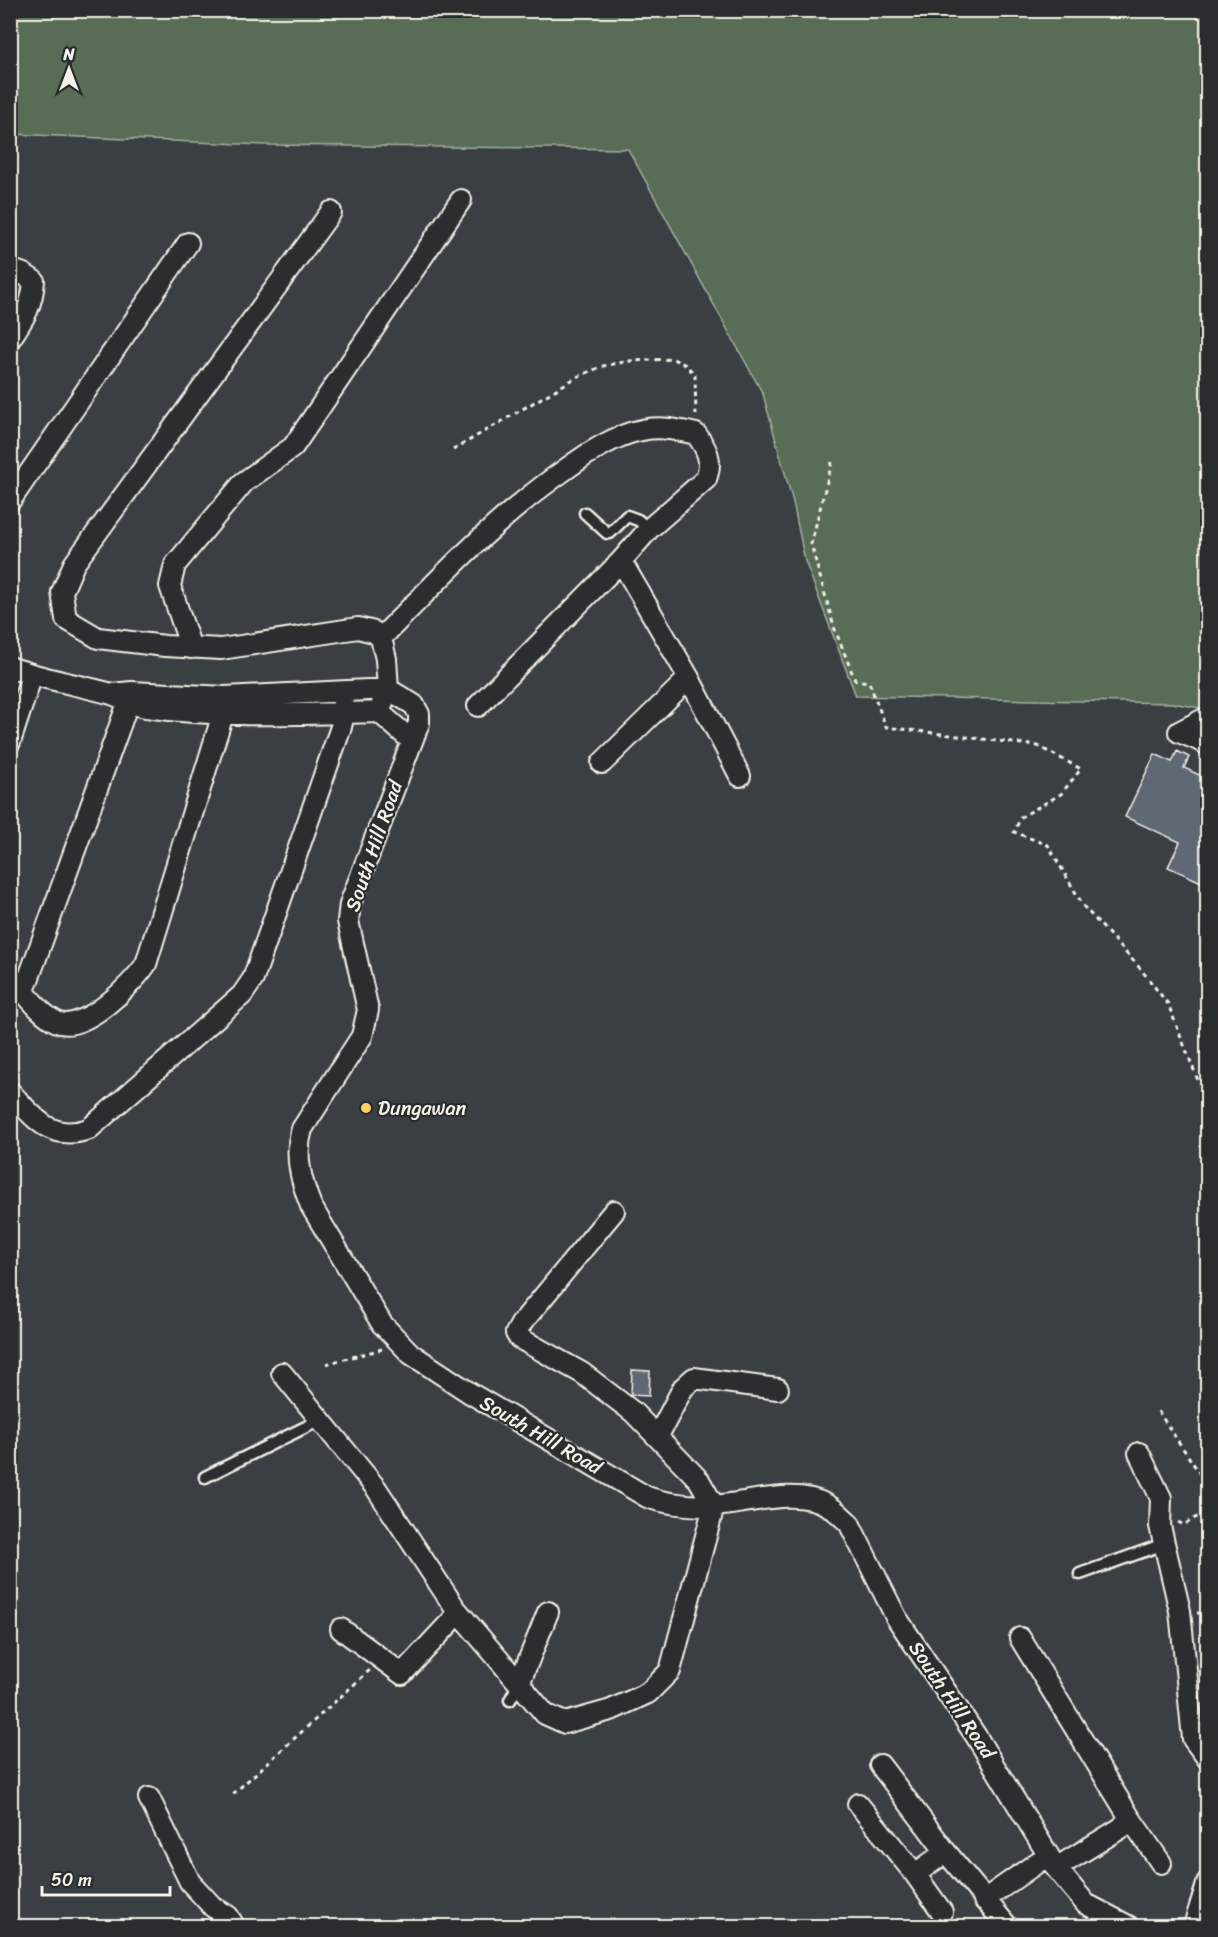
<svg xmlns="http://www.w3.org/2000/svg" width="1218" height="1937" font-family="Sriracha,sans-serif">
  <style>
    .green { fill: #596c57; stroke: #a6aea0; stroke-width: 1.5 }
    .building { fill: #606876; stroke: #f4f1e8; stroke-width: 1.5 }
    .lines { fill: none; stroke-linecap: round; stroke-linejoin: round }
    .lane-casing { stroke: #f4f1e8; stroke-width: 15 }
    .street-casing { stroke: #f4f1e8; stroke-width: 24 }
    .path { stroke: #f4f1e8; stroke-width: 3; stroke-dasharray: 4.5 4.5; stroke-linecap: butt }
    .lane { stroke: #2a2d2e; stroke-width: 10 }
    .street { stroke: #2a2d2e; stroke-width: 20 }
    .poi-dot { fill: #ffd166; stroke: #2a2d2e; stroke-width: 2 }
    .labels { text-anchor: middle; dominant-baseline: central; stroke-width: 4.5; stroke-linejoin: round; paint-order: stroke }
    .street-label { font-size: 20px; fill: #f4f1e8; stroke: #2a2d2e }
    .poi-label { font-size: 20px; fill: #f4f1e8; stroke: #2a2d2e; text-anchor: start }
  </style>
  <rect width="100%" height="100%" fill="#3a3f44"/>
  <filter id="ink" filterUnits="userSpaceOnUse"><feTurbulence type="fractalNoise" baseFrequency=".0167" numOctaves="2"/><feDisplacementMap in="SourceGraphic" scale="12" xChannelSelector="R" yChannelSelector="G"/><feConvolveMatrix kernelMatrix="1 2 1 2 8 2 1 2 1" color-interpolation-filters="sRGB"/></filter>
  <g filter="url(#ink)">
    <path class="green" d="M11 11H1207V709L1172 703 856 696 805 561 793 502 763 394 628 149 265 145 11 134Z"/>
    <path class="building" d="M1177 751 1189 757 1184 768 1208 779V885L1168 867 1180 842 1125 817 1155 754 1172 762Z
      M632 1370 650 1371 649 1396 631 1395Z"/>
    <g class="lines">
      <defs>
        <path id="lane" d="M585 513 607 533H610L627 516 638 520 649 529
          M205 1477 320 1420
          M1080 1574 1164 1544
          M510 1700 519 1684"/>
        <path id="street" d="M331 212 74 564 62 592 66 619 98 638 165 646 221 649 358 628 374 632 381 638
          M10 271C19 270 27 276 34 281 32 307 24 318 10 339
          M10 501 188 243
          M621 561 689 678 740 776
          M191 648 170 586 175 565 244 482 293 447 461 200
          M10 667C42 679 75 684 108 693 122 696 129 705 146 707 223 718 301 714 379 712L412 741
          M112 694 132 692 225 697 388 689 414 705 419 714V723L350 904 348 921 368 1010 362 1036 302 1129C294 1155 301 1181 311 1206L382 1324 411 1354 470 1393 647 1497C667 1504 690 1506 712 1506 747 1504 796 1487 827 1505 835 1509 842 1517 849 1523L896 1617 976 1736 1056 1868 1086 1904 1128 1926
          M379 712 388 689 386 659 381 638C440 578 497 517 566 469 588 453 615 435 642 430 660 426 679 430 696 434 707 449 713 460 706 479L649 529 621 561 478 706
          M1179 732 1208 717
          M1179 732 1208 744
          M10 742 32 675
          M602 763 689 678
          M10 977C25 991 38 1013 57 1022 83 1034 133 984 146 964L223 714 225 697
          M24 991 132 692
          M10 1092C35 1118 50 1142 89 1129L242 995 253 979 341 727 344 713 342 692
          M282 1373 376 1488 455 1608 545 1714 565 1723 611 1710 648 1693 670 1671 714 1506 699 1480 633 1412 582 1373 519 1338 516 1333 521 1324 614 1211
          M658 1436 683 1388 694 1378 778 1389
          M1139 1453 1161 1498 1160 1526 1180 1611 1193 1739 1208 1759
          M341 1629 402 1674 459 1613
          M1020 1638 1130 1818 1161 1863
          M519 1684 548 1612
          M880 1765 946 1852 1007 1926
          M149 1798 190 1882 213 1907 228 1916 234 1926
          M858 1804 915 1874 942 1912
          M1056 1868 1121 1828 1130 1818
          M915 1874 946 1852
          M984 1900 1048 1855
          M1194 1926 1208 1881"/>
      </defs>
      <use href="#lane" class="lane-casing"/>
      <use href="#street" class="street-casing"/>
      <path class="path" d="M453 450 577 377 603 366 630 361 673 359 686 365 695 375 696 417
        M832 462 811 544 834 627 855 680 869 682 886 727 1038 746 1081 769 1061 794 1021 817 1014 832 1048 845 1084 907 1139 967 1168 1004 1208 1106
        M326 1364 382 1349
        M1158 1411 1208 1486
        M1178 1522 1184 1525 1208 1510
        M1197 1613H1208
        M233 1794 370 1670"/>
      <use href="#lane" class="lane"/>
      <use href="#street" class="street"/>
    </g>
  </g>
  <circle class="poi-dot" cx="366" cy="1108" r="6"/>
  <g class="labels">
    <g class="street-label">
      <text transform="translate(374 846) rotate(-71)">South Hill Road</text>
      <text transform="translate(541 1435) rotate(30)">South Hill Road</text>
      <text transform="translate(952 1700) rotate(56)">South Hill Road</text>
    </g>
    <g class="poi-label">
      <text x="378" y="1108">Dungawan</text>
    </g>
  </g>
  <rect width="1218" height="1937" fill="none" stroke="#2a2d2e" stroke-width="36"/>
  <rect x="18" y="18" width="1182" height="1901" fill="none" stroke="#f4f1e8" stroke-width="2" filter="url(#ink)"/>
  <g transform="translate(69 69)" stroke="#2a2d2e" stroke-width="4.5" paint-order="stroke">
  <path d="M0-4.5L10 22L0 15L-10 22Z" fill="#f4f1e8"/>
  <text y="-9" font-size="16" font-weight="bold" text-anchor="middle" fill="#f4f1e8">N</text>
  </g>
  <path d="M42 1886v9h128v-9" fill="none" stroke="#f4f1e8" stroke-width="3"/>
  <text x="51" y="1886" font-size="18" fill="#f4f1e8" stroke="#2a2d2e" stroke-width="4.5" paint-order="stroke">50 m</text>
</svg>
